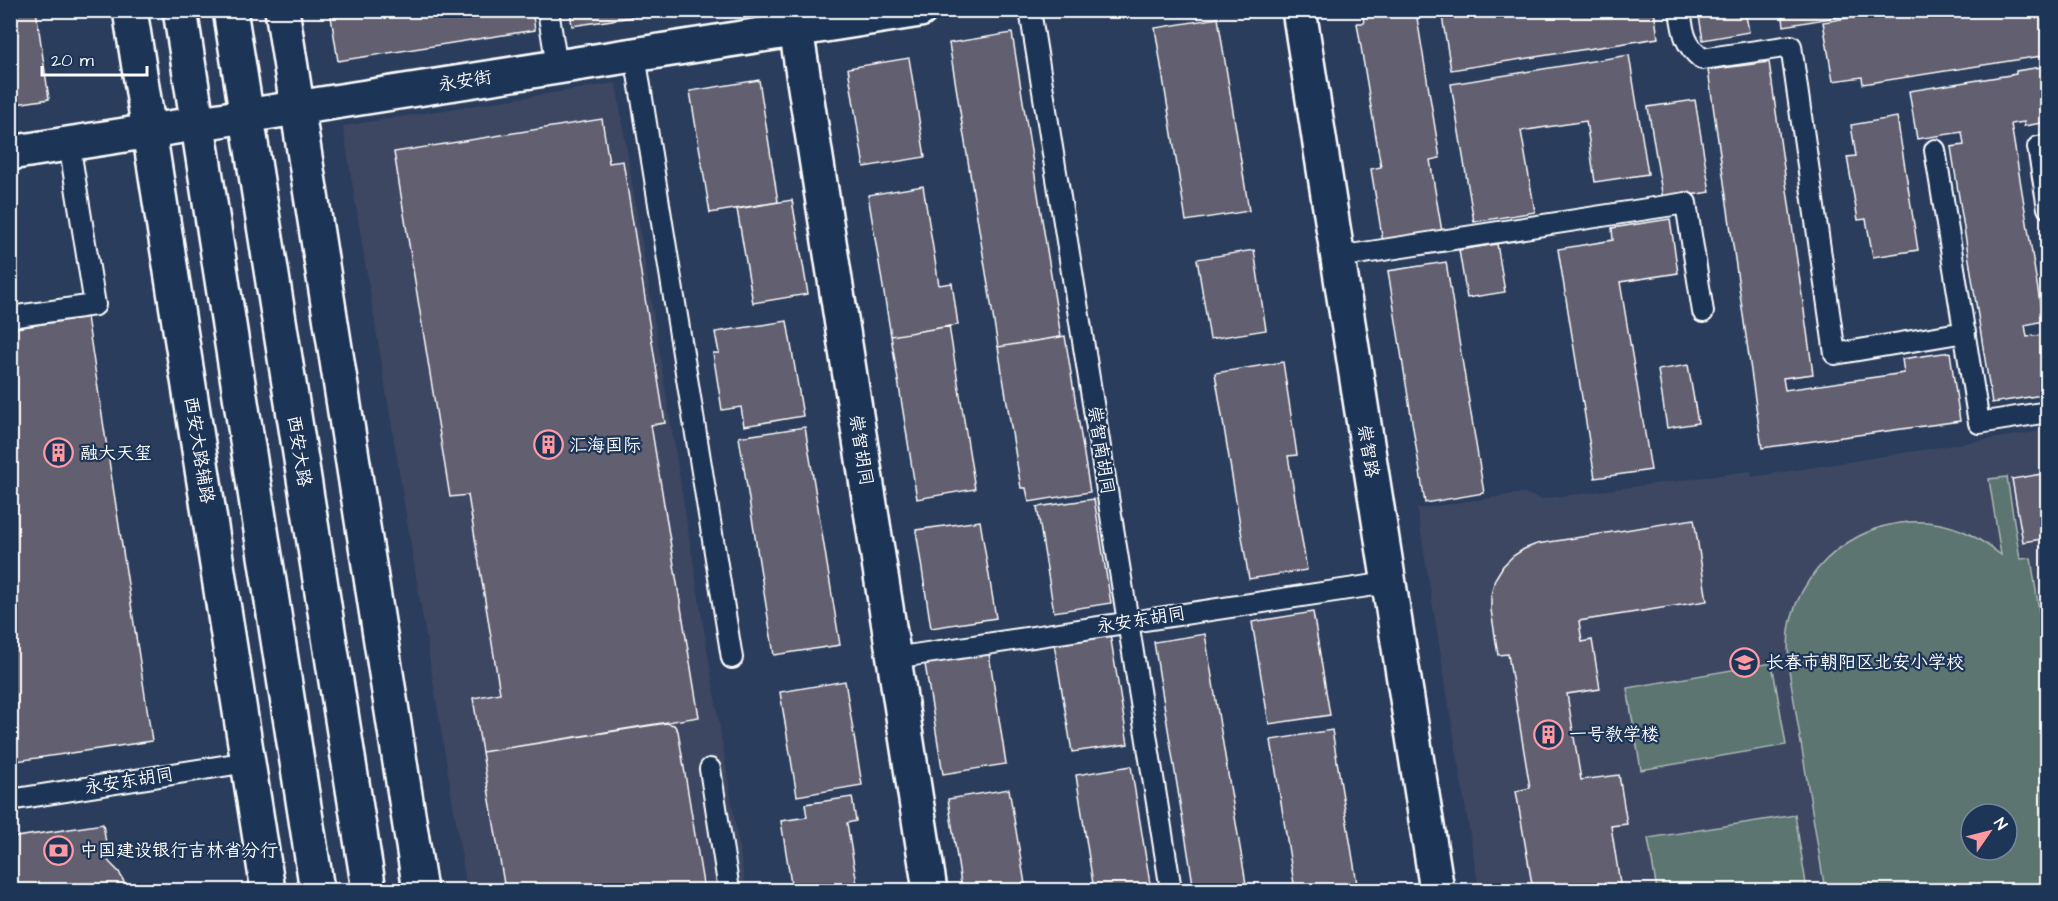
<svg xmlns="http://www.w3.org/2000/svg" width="2058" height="901" font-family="'Architects Daughter','LXGW WenKai TC',sans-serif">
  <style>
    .built { fill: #3c4762; fill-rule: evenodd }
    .green { fill: #5b7471; stroke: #adbab8; stroke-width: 1.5; fill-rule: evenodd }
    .building { fill: #625e70; stroke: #fff; stroke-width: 1.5 }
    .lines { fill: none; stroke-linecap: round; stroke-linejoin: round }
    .lane-casing { stroke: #fff; stroke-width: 24 }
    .street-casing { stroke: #fff; stroke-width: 38 }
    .secondary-casing { stroke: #fff; stroke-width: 38 }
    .primary-casing { stroke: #fff; stroke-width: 38 }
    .lane { stroke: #1d3557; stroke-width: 20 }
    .street { stroke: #1d3557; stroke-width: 33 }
    .secondary { stroke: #1d3557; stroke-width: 33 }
    .primary { stroke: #1d3557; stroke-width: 33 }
    .labels { text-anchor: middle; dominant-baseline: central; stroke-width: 4.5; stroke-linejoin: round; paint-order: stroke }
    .street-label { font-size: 18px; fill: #fff; stroke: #1d3557 }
    .poi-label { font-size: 18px; fill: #fff; stroke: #1d3557; text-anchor: start }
  </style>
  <rect width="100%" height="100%" fill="#2b3d5c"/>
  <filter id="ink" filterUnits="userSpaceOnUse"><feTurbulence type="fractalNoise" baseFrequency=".0167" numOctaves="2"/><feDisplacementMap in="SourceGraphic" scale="12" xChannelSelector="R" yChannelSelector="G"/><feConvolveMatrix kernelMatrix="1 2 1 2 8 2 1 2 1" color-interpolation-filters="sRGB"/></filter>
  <g filter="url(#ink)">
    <path class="built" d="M642 11V10L686 11 643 17Z
      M616 83 746 890H467L343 126Z
      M2047 430V890H1479L1417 509 1522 493 1541 499 1750 471 1752 477ZM1971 814H2007V850H1971Z"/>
    <path class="green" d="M2007 477 2020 559 2031 558 2047 663V890H1825L1789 670C1788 652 1787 634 1792 616 1813 545 1893 502 1963 531 1977 537 1989 546 2001 555L1989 479ZM1971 814H2007V850H1971Z
      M1772 663 1786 745 1641 770 1627 688Z
      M1795 815 1807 890H1657L1648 838Z"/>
    <path class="building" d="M10 10H36L49 99 10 105Z
      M330 10H532L535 30 338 61Z
      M570 10H631L632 17 572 26Z
      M1362 10H1431L1432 16 1417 18 1440 158 1430 160 1442 232 1383 242 1371 169 1381 167 1357 23H1364Z
      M1441 10H1654L1658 38 1451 70Z
      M1698 10H1745L1749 32 1703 40Z
      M1782 10H1848L1849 15 1784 26Z
      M1896 10H2048V55L1863 84 1862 77 1833 81 1823 22Z
      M1218 18 1249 211 1186 221 1155 28Z
      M1012 33 1061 337 998 347 949 43Z
      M1629 55 1648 174 1595 182 1586 121 1521 131 1535 212 1474 222 1451 84Z
      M909 58 925 157 864 167 848 68Z
      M1769 62 1813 374 1783 378 1785 390 1904 373 1902 359 1950 352 1960 421 1762 448 1708 70Z
      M2048 66V122L2024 126V122L2011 124 2043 321 2025 325 2027 337 2048 334V394L1992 403 1951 147 1964 145 1962 132 1917 139 1909 91 2016 74V71Z
      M759 80 778 202 710 213 690 91Z
      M1695 100 1710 192 1663 199 1648 107Z
      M1897 117 1918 250 1873 257 1866 219 1858 220 1847 157 1856 156 1851 125Z
      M602 119 609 163 623 161 665 423 651 425 699 717 482 752 473 698 500 693 468 495 450 497 394 152Z
      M923 186 939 285 952 283 958 325 891 336 868 195Z
      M792 200 808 294 753 303 737 209Z
      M1670 219 1678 273 1620 282 1651 470 1595 478 1558 249 1613 240 1612 228Z
      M1497 244 1505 292 1467 298 1459 250Z
      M1254 250 1266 330 1210 339 1197 259Z
      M1446 262 1484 493 1425 503 1388 271Z
      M87 317 152 741 10 762V329Z
      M787 321 803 416 744 426 741 407 722 410 713 353H719L715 332Z
      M949 326 975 489 917 499 891 336Z
      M1065 336 1090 492 1029 502 1026 488H1021L998 347Z
      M1283 362 1297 455 1288 456 1307 570 1249 579 1215 373Z
      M1688 365 1698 423 1667 428 1658 370Z
      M805 427 840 645 774 655 739 437Z
      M2048 473V538L2023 542 2012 479Z
      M1094 499 1111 603 1054 612 1037 507Z
      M1694 519 1707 601 1579 621 1582 642 1592 640 1600 689 1567 694 1581 780 1619 775 1627 824 1611 826 1621 890H1533L1516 791 1530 788 1508 654 1498 655 1491 610V595L1495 579 1503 566 1513 556 1524 549 1537 544Z
      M980 521 996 618 931 628 916 530Z
      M1313 612 1330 715 1269 724 1252 622Z
      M1110 634 1128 744 1072 752 1054 643Z
      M1205 634 1247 890H1194L1154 642Z
      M989 654 1006 764 943 774 925 664Z
      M845 681 862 785 797 796 780 692Z
      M666 723 674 725 678 731 704 890H505L482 752Z
      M1332 730 1358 890H1295L1271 740Z
      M1131 766 1151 890H1094L1076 775Z
      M1009 789 1026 890H962L948 799Z
      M852 797 856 821 847 823 858 890H792L781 821 807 817 805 804Z
      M103 824 109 862 119 872 128 890H10V838Z"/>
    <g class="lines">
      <defs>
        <path id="lane" d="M548 10 557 67
          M1030 10 1171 890
          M1680 10C1683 32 1684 44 1702 59L1791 46 1835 354 1965 332
          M635 55 732 658
          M2048 146 2038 147 2048 208
          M1935 150 1979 423 2048 412
          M1338 257 1686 203 1703 312
          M10 317 95 305 69 143
          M894 658 1388 583
          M710 769 729 890
          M10 800 248 762"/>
        <path id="street" d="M793 10 930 890"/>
        <path id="secondary" d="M130 10 268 890
          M282 10 420 890
          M1299 10 1437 890
          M10 153 920 10"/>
        <path id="primary" d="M180 10 317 890
          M230 10 369 890"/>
      </defs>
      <use href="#lane" class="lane-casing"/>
      <use href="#street" class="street-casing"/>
      <use href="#secondary" class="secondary-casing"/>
      <use href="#primary" class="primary-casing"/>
      <use href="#lane" class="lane"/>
      <use href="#street" class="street"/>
      <use href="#secondary" class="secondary"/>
      <use href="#primary" class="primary"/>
    </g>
  </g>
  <defs>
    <symbol id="building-ring" viewBox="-11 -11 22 22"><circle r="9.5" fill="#1d3557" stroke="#ff9aa2" stroke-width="1.5"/><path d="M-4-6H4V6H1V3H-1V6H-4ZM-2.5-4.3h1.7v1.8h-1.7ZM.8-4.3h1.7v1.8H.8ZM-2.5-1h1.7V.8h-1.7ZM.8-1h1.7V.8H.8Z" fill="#ff9aa2"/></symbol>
    <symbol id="school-ring" viewBox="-11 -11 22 22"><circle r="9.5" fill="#1d3557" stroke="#ff9aa2" stroke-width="1.5"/><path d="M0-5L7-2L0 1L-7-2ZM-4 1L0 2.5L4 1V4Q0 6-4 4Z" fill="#ff9aa2"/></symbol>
    <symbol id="bank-ring" viewBox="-11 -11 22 22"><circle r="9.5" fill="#1d3557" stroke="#ff9aa2" stroke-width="1.5"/><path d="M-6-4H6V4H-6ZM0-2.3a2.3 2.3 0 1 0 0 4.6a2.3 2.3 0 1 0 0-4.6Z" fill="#ff9aa2"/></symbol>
  </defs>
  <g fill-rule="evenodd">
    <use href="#building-ring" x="532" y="428" width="33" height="33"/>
    <use href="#building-ring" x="42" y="436" width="33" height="33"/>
    <use href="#school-ring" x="1728" y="646" width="33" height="33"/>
    <use href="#building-ring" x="1532" y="718" width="33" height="33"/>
    <use href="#bank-ring" x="42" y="834" width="33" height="33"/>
  </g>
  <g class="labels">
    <g class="street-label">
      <text transform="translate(465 81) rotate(-9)">永安街</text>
      <text transform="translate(199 450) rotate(81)">西安大路辅路</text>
      <text transform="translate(861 450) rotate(81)">崇智胡同</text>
      <text transform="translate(1101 450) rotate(81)">崇智南胡同</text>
      <text transform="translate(299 451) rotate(81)">西安大路</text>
      <text transform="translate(1368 451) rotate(81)">崇智路</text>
      <text transform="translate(1141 620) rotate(-9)">永安东胡同</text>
      <text transform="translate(129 781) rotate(-9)">永安东胡同</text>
    </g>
    <g class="poi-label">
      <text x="569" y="445">汇海国际</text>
      <text x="80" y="453">融大天玺</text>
      <text x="1766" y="662">长春市朝阳区北安小学校</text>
      <text x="1569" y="734">一号教学楼</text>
      <text x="80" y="850">中国建设银行吉林省分行</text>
    </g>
  </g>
  <rect width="2058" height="901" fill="none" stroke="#1d3557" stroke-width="36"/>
  <rect x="18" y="18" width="2022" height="865" fill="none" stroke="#fff" stroke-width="2" filter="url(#ink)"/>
  <g transform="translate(1989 832) rotate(55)"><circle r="28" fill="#1d3557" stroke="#77869a" stroke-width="1.5"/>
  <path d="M0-4.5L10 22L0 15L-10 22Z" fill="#ff9aa2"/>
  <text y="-9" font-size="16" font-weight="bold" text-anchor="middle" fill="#ffffff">N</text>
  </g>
  <path d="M42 66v9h105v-9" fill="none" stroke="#ffffff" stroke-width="3"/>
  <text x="51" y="66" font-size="18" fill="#ffffff" stroke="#1d3557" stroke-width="4.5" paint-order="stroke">20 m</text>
</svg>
